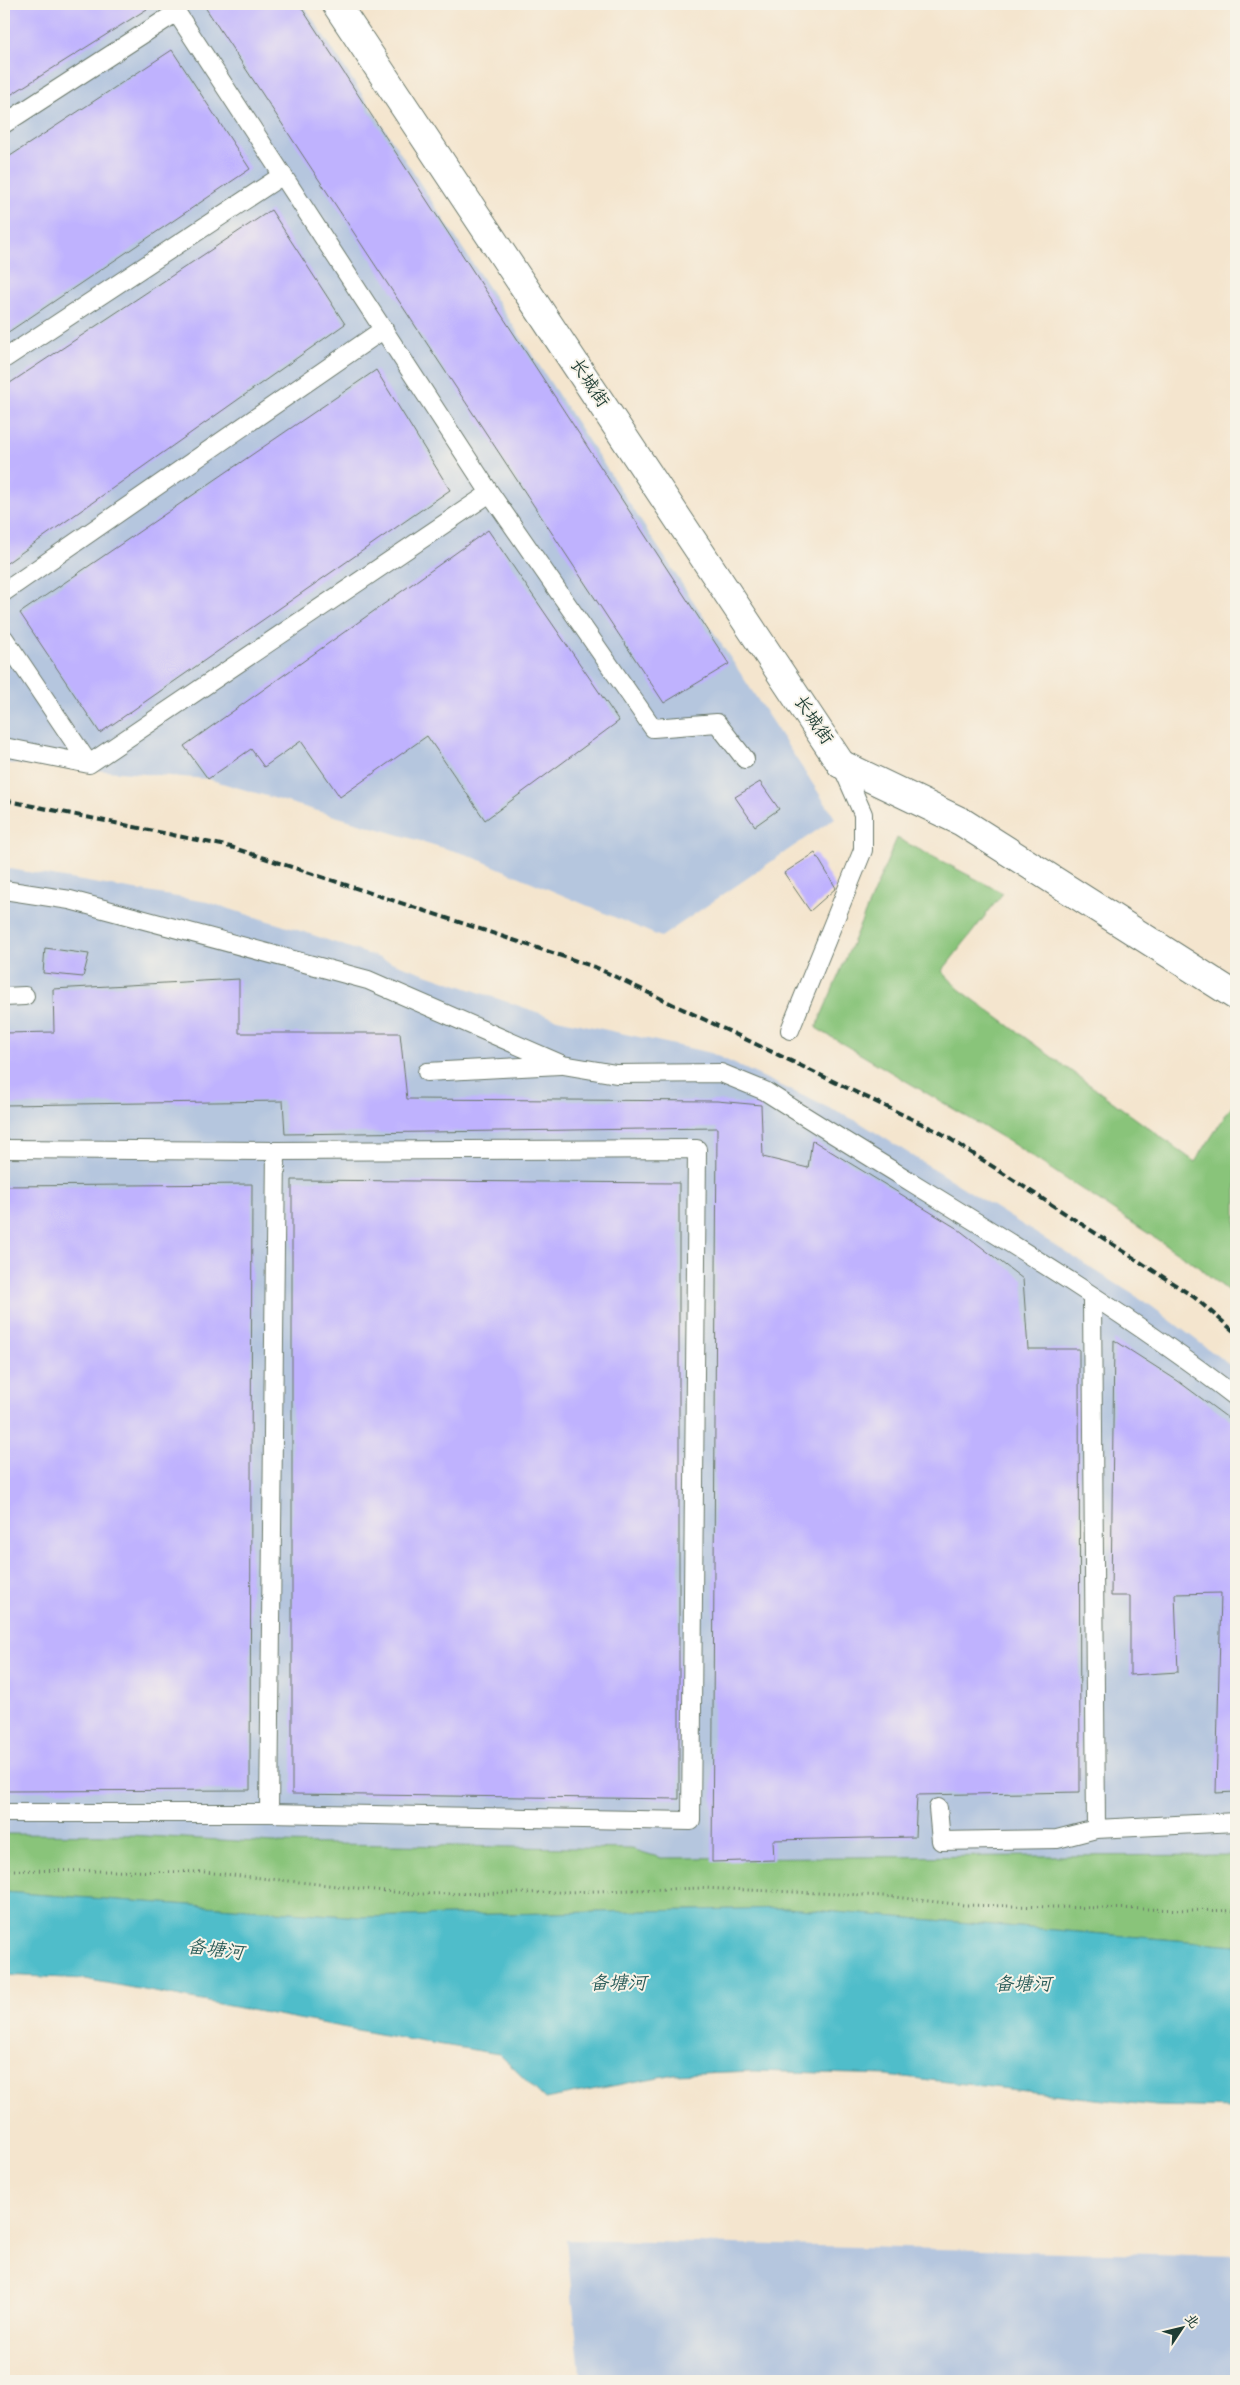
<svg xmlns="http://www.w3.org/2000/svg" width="1240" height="2385" font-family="'Gochi Hand','LXGW WenKai TC',sans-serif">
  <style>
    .industrial { fill: #b5c6de }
    .green { fill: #89c47a; stroke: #548057 }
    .water { fill: #50bdca; stroke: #387d7f }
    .building { fill: #bfb2fe }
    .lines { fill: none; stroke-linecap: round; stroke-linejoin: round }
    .service-casing { stroke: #6a786a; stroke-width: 20 }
    .minor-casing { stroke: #6a786a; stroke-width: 30 }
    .tertiary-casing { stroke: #6a786a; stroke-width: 30 }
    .path { stroke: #6a786a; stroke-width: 3; stroke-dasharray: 1 4; stroke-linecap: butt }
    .service { stroke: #fff; stroke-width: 18 }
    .minor { stroke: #fff; stroke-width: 28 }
    .tertiary { stroke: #fff; stroke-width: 28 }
    .rail { stroke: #1f3d34; stroke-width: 4; stroke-dasharray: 8 4; stroke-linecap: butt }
    .labels { text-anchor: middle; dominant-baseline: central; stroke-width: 4; stroke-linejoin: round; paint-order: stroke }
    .street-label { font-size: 18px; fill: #1f3d34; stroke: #f7f3e8 }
    .water-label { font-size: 19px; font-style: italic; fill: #2b5d5a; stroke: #f7f3e8 }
  </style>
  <rect width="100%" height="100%" fill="#f7f3e8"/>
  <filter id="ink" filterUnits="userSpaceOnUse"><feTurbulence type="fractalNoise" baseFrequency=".02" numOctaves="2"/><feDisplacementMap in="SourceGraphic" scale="10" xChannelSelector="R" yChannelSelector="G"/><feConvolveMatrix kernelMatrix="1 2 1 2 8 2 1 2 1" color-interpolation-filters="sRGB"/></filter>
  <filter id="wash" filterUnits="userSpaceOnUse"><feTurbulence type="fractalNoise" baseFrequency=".0096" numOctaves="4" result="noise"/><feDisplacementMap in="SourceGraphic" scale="20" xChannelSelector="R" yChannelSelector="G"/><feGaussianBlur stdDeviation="1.12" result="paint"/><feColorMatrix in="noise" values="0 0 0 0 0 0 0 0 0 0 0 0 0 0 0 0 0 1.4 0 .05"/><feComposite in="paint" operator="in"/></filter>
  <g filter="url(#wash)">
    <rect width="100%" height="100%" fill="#f4e5ce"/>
    <path class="industrial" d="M4 4H303L835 818 661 937 468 855 208 779 4 763Z
      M4 868 207 902 307 933 557 1019 711 1053 859 1122 1150 1305 1236 1370V1945L4 1892Z
      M566 2240 1236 2256V2381H581Z"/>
    <path class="green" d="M897 838 1003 893 942 971 959 989 1195 1162 1236 1099V1297L1193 1263 1013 1144 816 1028Z
      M4 1834 128 1835 274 1843 632 1849 661 1858 1236 1855V1945L787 1908 361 1917 4 1892Z"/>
    <path class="water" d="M4 1892 361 1917 787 1908 1236 1945V2108L1156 2106 887 2075 754 2071 674 2074 545 2099 499 2054 400 2038 85 1979 4 1975Z"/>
    <g id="blocks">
      <path class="building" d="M4 4H144L147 9 4 99Z
        M203 4H299L729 664 664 703Z
        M172 50 250 169 4 335V160Z
        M271 210 345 324 4 565V387Z
        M376 370 450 490 100 733 20 613Z
        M488 530 619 721 485 820 427 736 340 797 301 741 264 767 251 749 208 779 184 746Z
        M760 782 779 809 755 826 735 797Z
        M815 853 836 888 810 911 784 873Z
        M45 948 89 954 83 977 43 973Z
        M239 979V1033H400L407 1099 717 1101 761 1105 763 1157 808 1168 812 1140 958 1229 1023 1279 1028 1349H1079L1080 1792 917 1795 915 1837 773 1840 774 1860 712 1862 717 1128 285 1134 283 1101 4 1105V1033L54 1032 53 989Z
        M292 1180 679 1183V1799L292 1794Z
        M252 1184 250 1790 4 1791V1186Z
        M1114 1340 1178 1381 1236 1424V1792L1216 1793 1221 1593 1175 1594 1178 1672 1130 1675V1596H1111Z"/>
    </g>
  </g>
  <g filter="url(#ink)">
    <use href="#blocks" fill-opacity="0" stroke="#6a786a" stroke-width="1"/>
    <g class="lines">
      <defs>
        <path id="service" d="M171 4 490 493 653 728 717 723 745 759
          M4 124 177 12
          M4 359 283 175
          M4 592 384 329
          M4 638 89 764 490 493
          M4 747 89 764
          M4 890 70 900 368 980 563 1065 616 1074 721 1073 765 1091C922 1192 1088 1283 1236 1397
          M4 997 25 996
          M790 1030 863 850V814L841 764
          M427 1072 560 1065
          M4 1149 276 1151 269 1813
          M1092 1297 1096 1829 1236 1822
          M938 1808 941 1841 1057 1839 1096 1829
          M4 1813H269L691 1821 697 1149 276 1151"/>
        <path id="minor" d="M841 764 962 822 1236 996"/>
        <path id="tertiary" d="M336 4 841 764"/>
      </defs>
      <use href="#service" class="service-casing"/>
      <use href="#minor" class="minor-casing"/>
      <use href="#tertiary" class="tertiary-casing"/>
      <path class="path" d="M4 1870 204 1872 413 1894 527 1893 703 1888 885 1896 964 1905 1236 1911"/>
      <use href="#service" class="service"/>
      <use href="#minor" class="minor"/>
      <use href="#tertiary" class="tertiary"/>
      <path class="rail" d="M4 800 231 847 595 967 941 1133 1194 1297 1236 1333"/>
    </g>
  </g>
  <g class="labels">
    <g class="street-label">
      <text transform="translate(588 384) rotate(56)">长城街</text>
      <text transform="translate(812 721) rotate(56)">长城街</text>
    </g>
    <g class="water-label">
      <text transform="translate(215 1952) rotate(7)">备塘河</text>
      <text x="618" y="1985">备塘河</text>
      <text x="1023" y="1986">备塘河</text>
    </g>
  </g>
  <rect width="1240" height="2385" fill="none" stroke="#f7f3e8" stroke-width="20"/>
  <g transform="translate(1182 2328) rotate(55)" stroke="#f7f3e8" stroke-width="4" paint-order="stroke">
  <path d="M0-4L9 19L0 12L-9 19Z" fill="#1f3d34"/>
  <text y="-8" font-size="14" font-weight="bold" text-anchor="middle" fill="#1f3d34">北</text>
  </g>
</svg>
